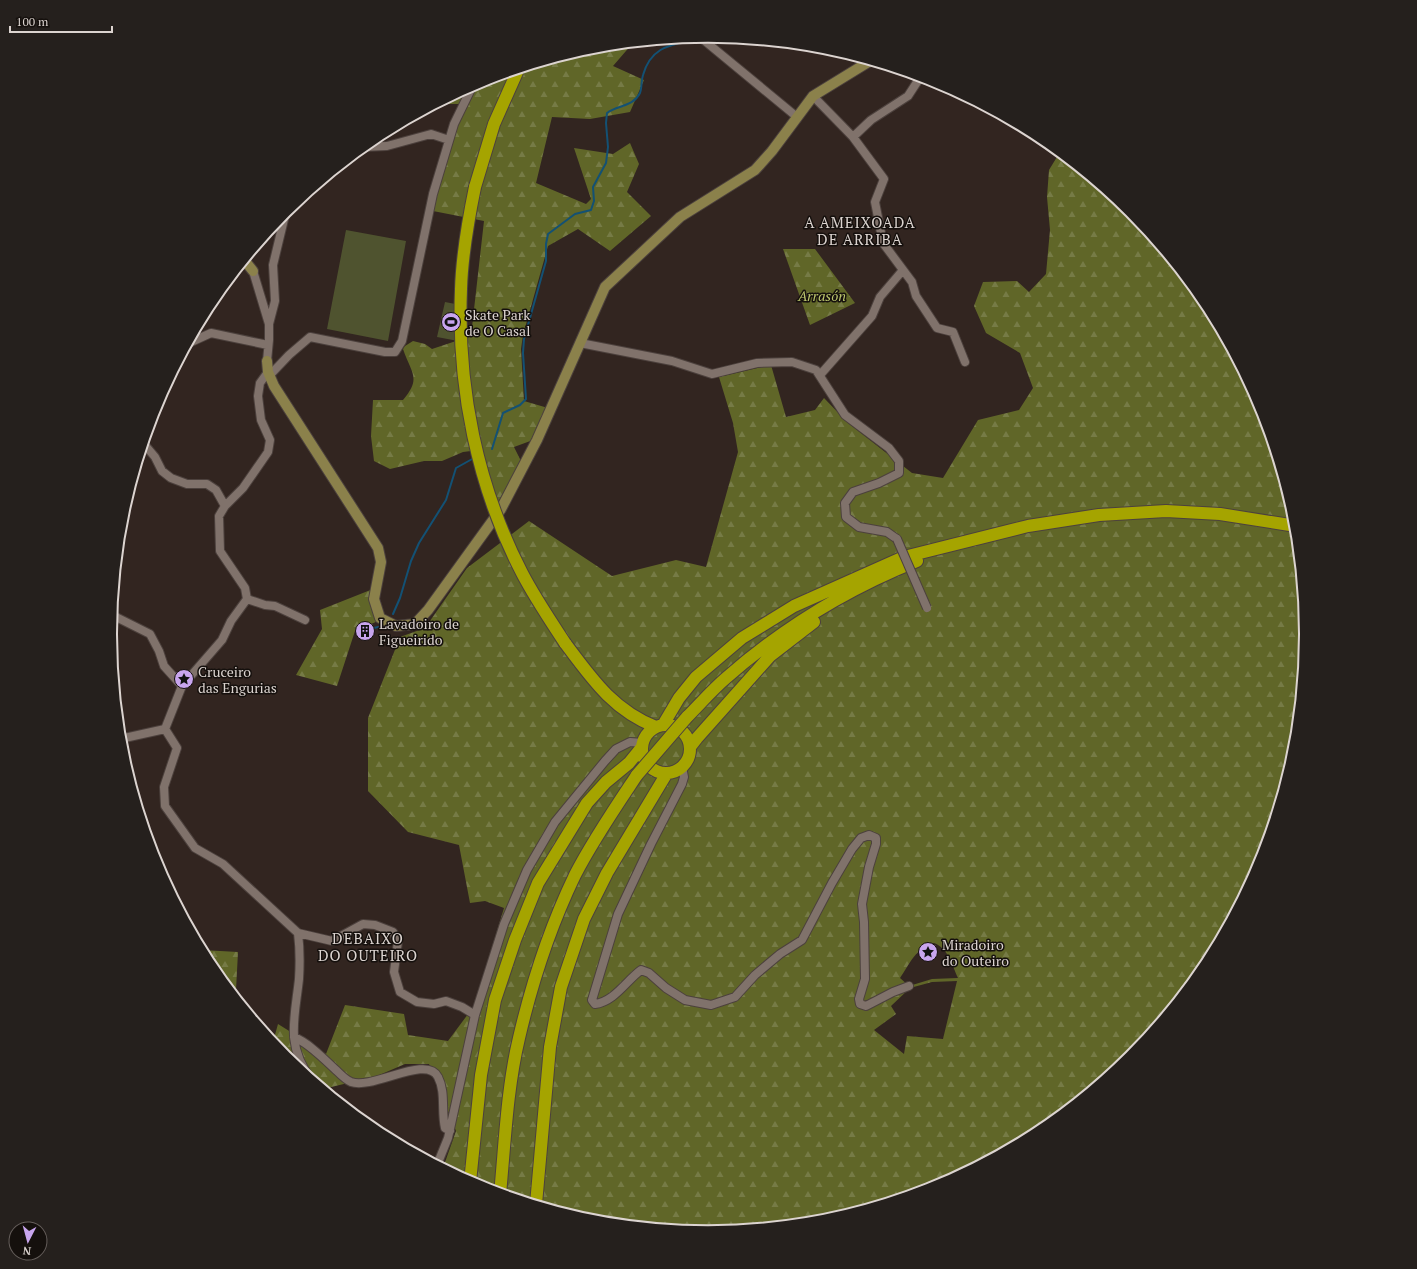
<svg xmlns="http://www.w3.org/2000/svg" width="1417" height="1269" font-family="'PT Serif',serif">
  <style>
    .forest { fill: url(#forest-firs); fill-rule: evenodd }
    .pitch { fill: #4f532f }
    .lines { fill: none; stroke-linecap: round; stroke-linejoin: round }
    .stream { stroke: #135174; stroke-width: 2 }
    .street-casing { stroke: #4c413d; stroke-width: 10 }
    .secondary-casing { stroke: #4c413d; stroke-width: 12 }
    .highway-casing { stroke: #4c413d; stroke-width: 14 }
    .street { stroke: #80726b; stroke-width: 8 }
    .secondary { stroke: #8b814b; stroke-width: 10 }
    .highway { stroke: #a5a400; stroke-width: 12 }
    .street-bridge-casing { stroke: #4c413d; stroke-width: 10; stroke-linecap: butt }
    .highway-bridge-casing { stroke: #4c413d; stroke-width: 14; stroke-linecap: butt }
    .street-bridge { stroke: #80726b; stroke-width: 8 }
    .highway-bridge { stroke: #a5a400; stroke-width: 12 }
    .labels { text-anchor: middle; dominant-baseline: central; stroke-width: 3; stroke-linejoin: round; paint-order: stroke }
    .park-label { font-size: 14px; font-style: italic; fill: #bcc66d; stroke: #15100d }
    .poi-label { font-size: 14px; fill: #dcd4d0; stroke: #15100d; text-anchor: start }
    .neighbourhood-label { font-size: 15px; letter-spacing: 1px; fill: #dcd4d0; stroke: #15100d }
    .rim { fill: none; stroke: #dcd4d0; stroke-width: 2 }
  </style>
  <defs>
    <pattern id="forest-firs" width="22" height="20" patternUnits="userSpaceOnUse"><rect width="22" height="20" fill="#606628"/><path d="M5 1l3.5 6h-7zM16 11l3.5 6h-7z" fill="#767b46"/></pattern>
  </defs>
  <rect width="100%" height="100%" fill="#322520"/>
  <path class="forest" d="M632 44 613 66 644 80 630 112 590 119 552 117 536 183 586 204 591 199 574 148 613 154 630 143 639 164 627 192 651 216 610 251 578 229 548 246 523 335 521 349 524 401 548 408 533 440 514 447 521 461 496 506 479 450 463 452 442 461H424L390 469 374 461 371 436 373 400H403C422 378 411 373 403 349L405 346 413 341 425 344 432 349 471 336 484 221 433 211C439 175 451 137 467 104H438L480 81 592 47Z
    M1060 152 1132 211 1206 302 1262 406 1296 518 1307 635 1295 751 1261 864 1206 967 1132 1058 1041 1132 937 1188 825 1222 708 1233 592 1221 479 1187 443 1168 456 1131 429 1064H405L377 1076 323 1089 285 1058 273 1042 278 1024 326 1054 345 1005 404 1014 408 1035 448 1041 474 1006 504 908 485 901 470 903 459 845 408 832 368 791V718L400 637 425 628 467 568 529 521 612 576 676 560 706 567 738 452 733 423 719 377 771 365 786 417 815 410 824 398 848 423 912 473 943 478 978 420 1019 410 1033 388 1020 353 986 333 974 306 983 282 1017 281 1029 292 1046 274 1050 230 1047 197 1049 170ZM934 943C948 948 952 965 958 978L932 979 909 986 900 978C909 965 917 946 934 943ZM957 981 943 1039 907 1036 904 1054 874 1030 896 1014 891 1006 910 988 932 982Z
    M783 249H815L855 303 810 325Z
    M373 589 378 621 355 631 337 686 296 675 322 629 320 610Z
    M202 950 238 952 236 990 232 993 211 967Z"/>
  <path class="pitch" d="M346 230 406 241 388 341 327 329Z
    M445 302 466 306 458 341 437 337Z"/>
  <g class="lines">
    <path class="stream" d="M492 449 503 413 520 405 526 399 523 353 524 339 546 261V244L548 234 575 214 591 210 594 201 593 187 606 163 608 147 606 123 607 113C618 105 633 107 640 93 642 88 641 81 643 75 651 47 670 45 695 39
      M393 614 400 598 411 561 419 543 446 500 456 468 474 458
      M370 629 378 627"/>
    <defs>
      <path id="street" d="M700 37 797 117
        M921 76 908 96 871 120 853 137 884 179 875 202 883 243 912 282 916 296 937 328 953 332 965 362
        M813 96 853 137
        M363 147 387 146 431 134 449 140
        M253 271 269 324V340L267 361
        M269 324 275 301 273 265 286 211
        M189 343 211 333 268 345
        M580 343 672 361 712 374 757 363 792 362 816 370 845 415 889 448 899 461V473L879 483 853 492 845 503 846 517 859 527 887 532 897 539
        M820 375 872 316 880 297 903 270
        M269 376 289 355 310 337 385 352H395L402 341 433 194 454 124 473 85
        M144 444 155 457 162 471 171 478 187 484H207L216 490 225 506
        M247 599 265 605 275 606 305 620
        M112 615 150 634 159 651 164 666 182 686
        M165 729 177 748 164 787 165 806 195 848 223 864 298 933 332 941 363 924 375 925 393 932 398 941 394 972 400 992 417 1002 434 1004 446 1001 462 1007 475 1015
        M165 729 182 686 222 640 231 621 247 599 245 588 220 551 219 516 225 506 243 488 268 452 270 440 261 420 258 396 260 383 268 372
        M120 739 165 729
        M682 767 684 777 682 784 651 844 618 914 592 1000 595 1004C614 1002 627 980 641 970L649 973 666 988 685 1000 711 1005 735 997 755 975 780 954 802 940 832 883 852 849 861 838 869 835 876 838V844L869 867 862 904 864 922 865 979 859 999 860 1004 866 1006 893 992 909 986
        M298 933C300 949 300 963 299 979 295 1017 285 1045 311 1079
        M294 1037C309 1043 325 1060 337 1071 341 1075 346 1080 351 1082 373 1090 427 1054 438 1077 446 1092 441 1111 445 1128L450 1131
        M437 1165 448 1138 475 1015 504 924 527 870 555 822 605 761 616 749 630 742 643 743"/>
      <path id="secondary" d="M245 261 253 271
        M267 361 268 372 274 386 378 548 381 562 374 599 380 618 396 626 415 624 428 610 501 509 537 440 605 287 680 217 755 170 772 151 813 96 870 61"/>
      <path id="highway" d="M475 187 494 124 518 70
        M565 643C592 679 613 710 656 727
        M687 717C700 704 712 690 726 678 783 628 847 589 917 561
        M642 749a24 24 0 1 1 48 0a24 24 0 1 1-48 0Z
        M663 725 679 698 696 677 742 638 794 606 904 557 1028 526 1099 515 1166 511 1220 514 1296 526
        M690 747 697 738 770 656 814 622
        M470 1182 481 1075 495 1000 515 940 538 883 587 803 606 782 629 763 642 747
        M500 1194C505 1142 507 1088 519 1038 532 982 550 927 575 875 593 840 615 808 637 775
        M536 1204 550 1047 561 987 584 919 607 873 667 773"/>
    </defs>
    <use href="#street" class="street-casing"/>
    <use href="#secondary" class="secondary-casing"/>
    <use href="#highway" class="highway-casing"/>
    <use href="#street" class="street"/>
    <use href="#secondary" class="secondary"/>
    <use href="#highway" class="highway"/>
    <defs>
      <path id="street-bridge" d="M897 539 927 608"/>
      <path id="highway-bridge" d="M475 187C468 221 462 255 461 289 457 387 477 486 522 573 535 598 550 620 565 643
        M637 775 687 717"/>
    </defs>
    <use href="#street-bridge" class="street-bridge-casing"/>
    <use href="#highway-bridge" class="highway-bridge-casing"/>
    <use href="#street-bridge" class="street-bridge"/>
    <use href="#highway-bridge" class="highway-bridge"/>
  </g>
  <defs>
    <symbol id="stadium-disc" viewBox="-11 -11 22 22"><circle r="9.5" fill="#c8a5ee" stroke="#15100d"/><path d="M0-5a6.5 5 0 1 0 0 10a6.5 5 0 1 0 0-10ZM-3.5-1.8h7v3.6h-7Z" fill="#111"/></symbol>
    <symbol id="building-disc" viewBox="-11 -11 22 22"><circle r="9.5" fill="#c8a5ee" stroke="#15100d"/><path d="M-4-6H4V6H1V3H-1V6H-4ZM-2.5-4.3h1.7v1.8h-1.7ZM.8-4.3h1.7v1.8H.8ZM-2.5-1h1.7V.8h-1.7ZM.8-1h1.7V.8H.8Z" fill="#111"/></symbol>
    <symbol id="sight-disc" viewBox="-11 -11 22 22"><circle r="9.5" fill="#c8a5ee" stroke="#15100d"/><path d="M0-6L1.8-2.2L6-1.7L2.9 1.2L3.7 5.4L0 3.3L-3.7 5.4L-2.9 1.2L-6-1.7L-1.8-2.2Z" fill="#111"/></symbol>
  </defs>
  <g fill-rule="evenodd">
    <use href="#stadium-disc" x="440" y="311" width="22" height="22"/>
    <use href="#building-disc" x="354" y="620" width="22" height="22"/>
    <use href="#sight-disc" x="173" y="668" width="22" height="22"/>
    <use href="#sight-disc" x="917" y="941" width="22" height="22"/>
  </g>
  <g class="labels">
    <g class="park-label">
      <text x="822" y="295">Arrasón</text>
    </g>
    <g class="poi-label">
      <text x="465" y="314">Skate Park<tspan x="465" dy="16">de O Casal</tspan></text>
      <text x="379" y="623">Lavadoiro de<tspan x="379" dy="16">Figueirido</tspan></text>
      <text x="198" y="671">Cruceiro<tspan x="198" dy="16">das Engurias</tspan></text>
      <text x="942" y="944">Miradoiro<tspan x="942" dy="16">do Outeiro</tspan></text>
    </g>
    <g class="neighbourhood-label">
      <text x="860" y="222">A AMEIXOADA<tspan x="860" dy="17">DE ARRIBA</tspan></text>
      <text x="368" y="938">DEBAIXO<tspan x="368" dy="17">DO OUTEIRO</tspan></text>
    </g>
  </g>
  <path d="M0 0H1417V1269H0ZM117 634a591 591 0 1 1 1182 0a591 591 0 1 1-1182 0Z" fill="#25201d" fill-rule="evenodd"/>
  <path class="rim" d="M117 634a591 591 0 1 1 1182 0a591 591 0 1 1-1182 0Z"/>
  <g transform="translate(28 1241) rotate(186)"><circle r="19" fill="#15100d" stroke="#655e5b"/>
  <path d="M0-3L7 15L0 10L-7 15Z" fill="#c8a5ee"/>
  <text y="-6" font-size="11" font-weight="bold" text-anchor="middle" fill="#dcd4d0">N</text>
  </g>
  <path d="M10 26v6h102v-6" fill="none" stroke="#dcd4d0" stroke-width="2"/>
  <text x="16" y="26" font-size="12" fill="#dcd4d0" stroke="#15100d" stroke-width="3" paint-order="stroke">100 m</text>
</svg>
